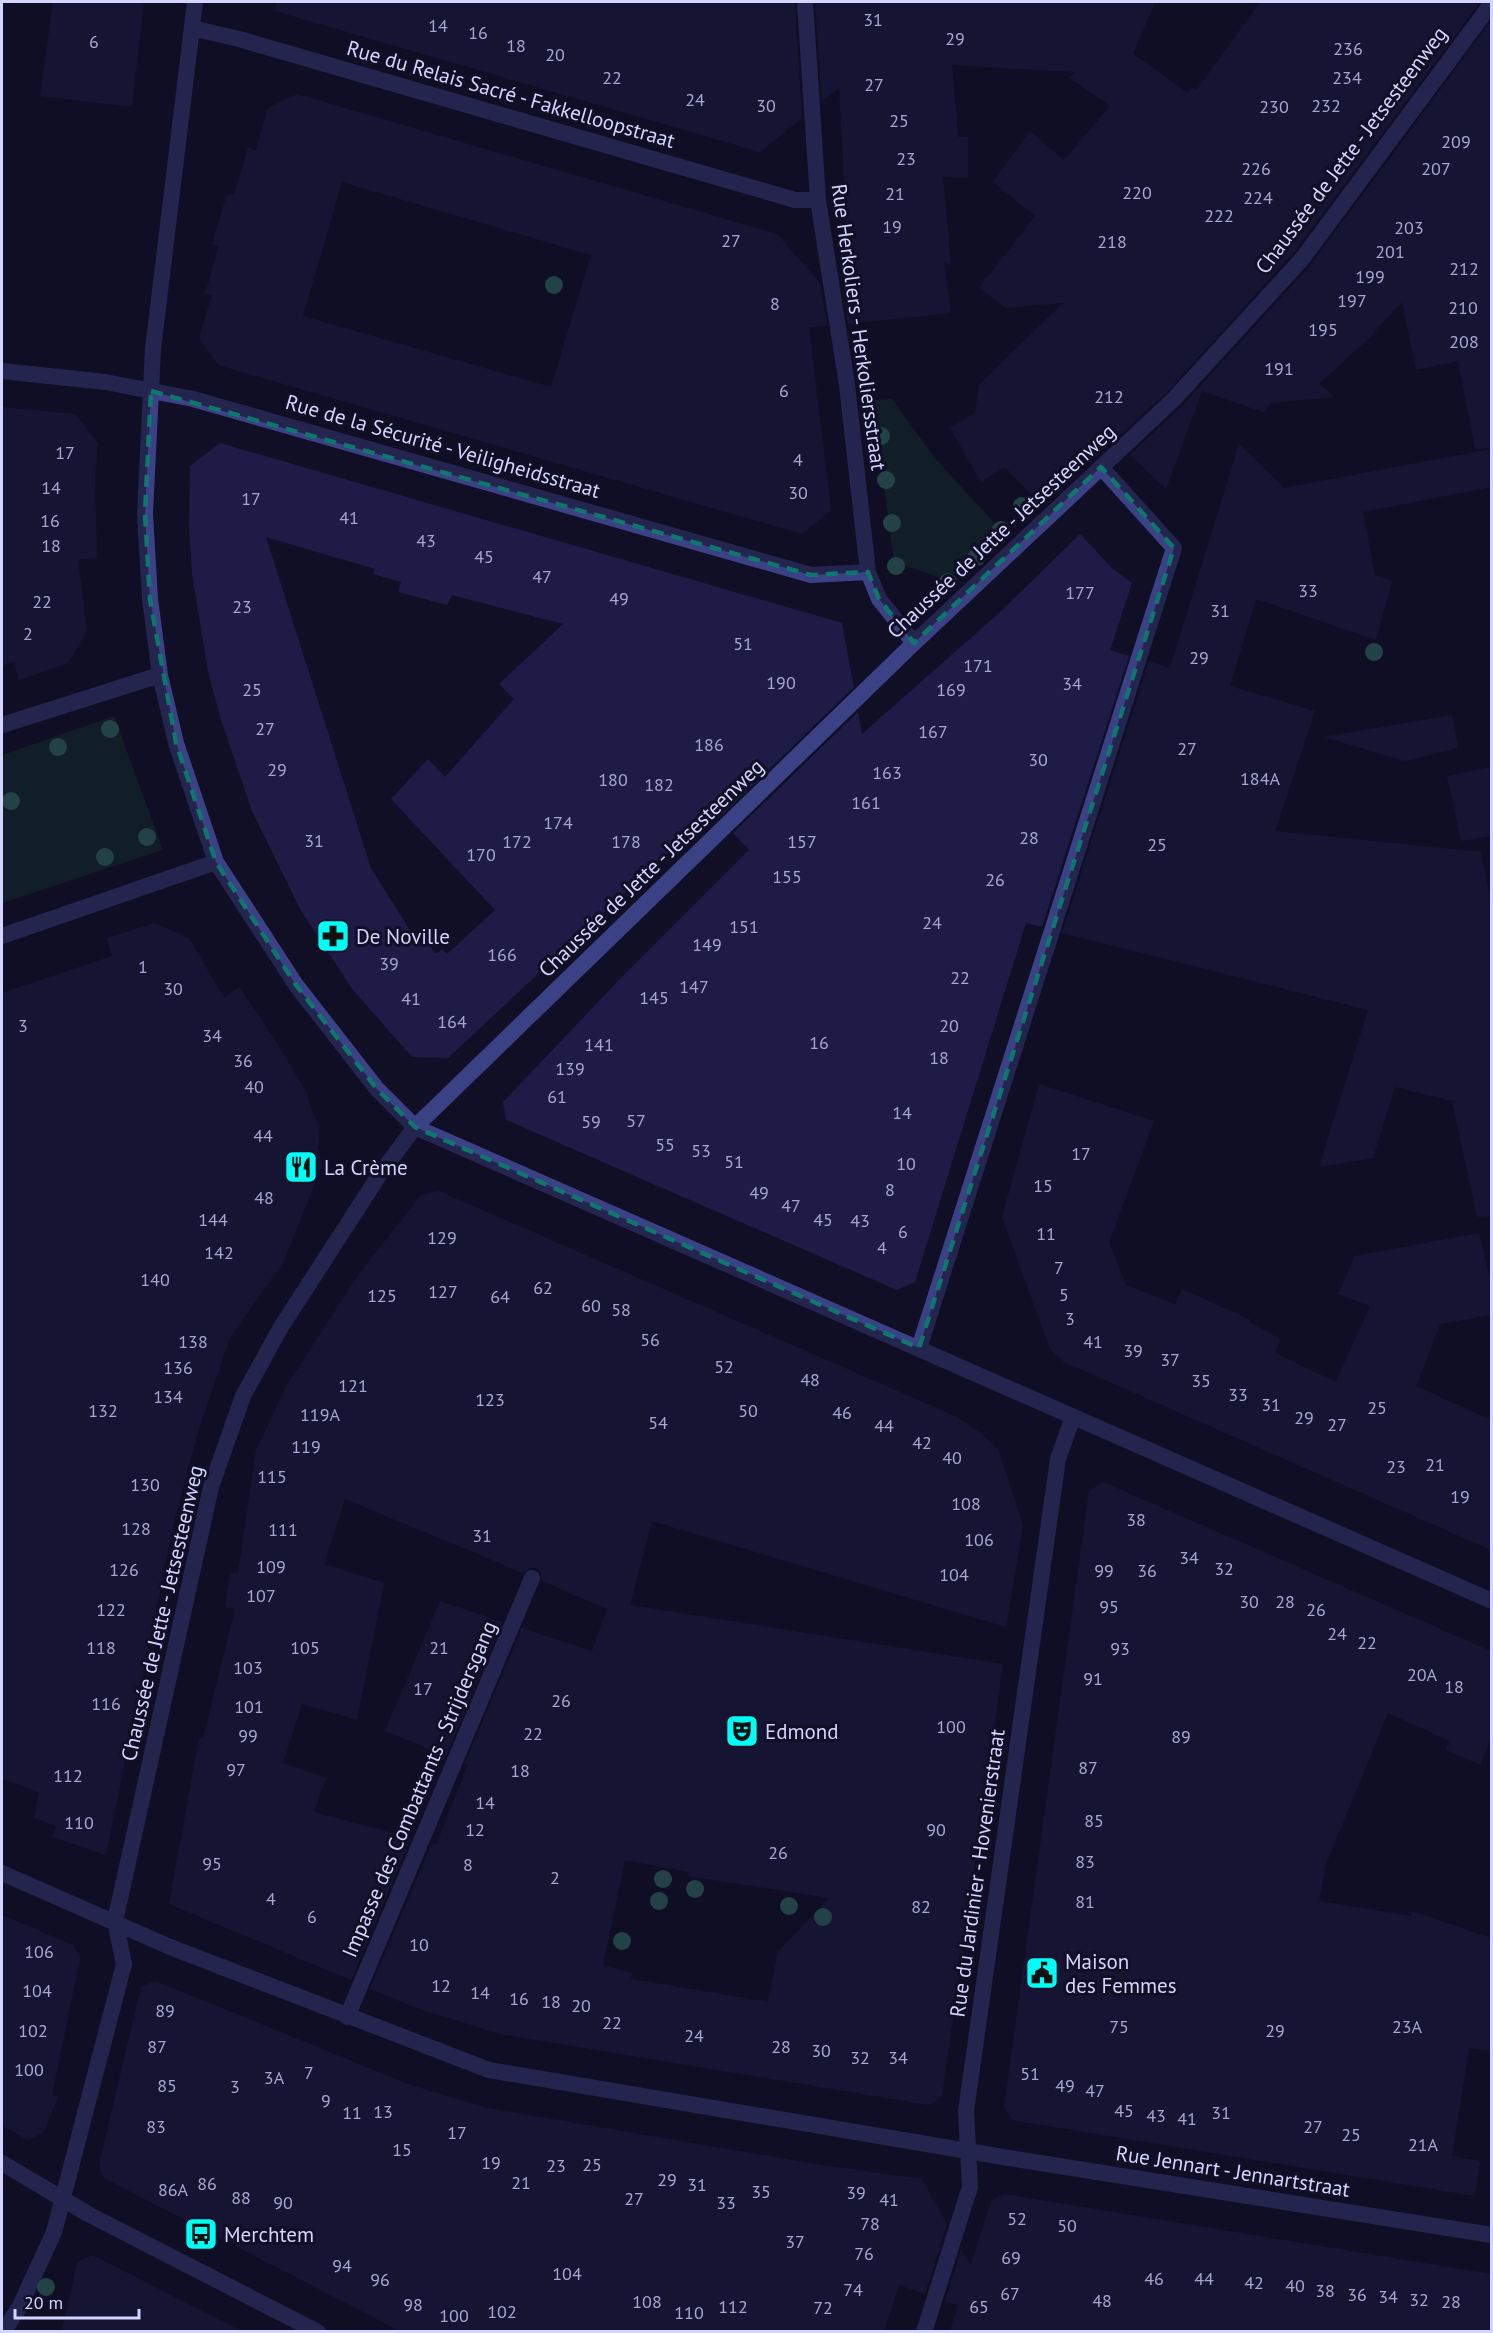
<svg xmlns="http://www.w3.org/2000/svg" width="1493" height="2333" font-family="'PT Sans',sans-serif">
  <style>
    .green { fill: #122f2b }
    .building { fill: #1e1b46; fill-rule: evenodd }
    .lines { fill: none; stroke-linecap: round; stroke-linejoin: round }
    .minor { stroke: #3a4184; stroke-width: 16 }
    .tertiary { stroke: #3a4184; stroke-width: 16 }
    .tree { fill: #3b8171 }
    .marked { fill: none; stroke: #0f766e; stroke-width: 4.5; stroke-dasharray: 12 8; stroke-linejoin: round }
    .labels { text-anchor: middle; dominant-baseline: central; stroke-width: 6; stroke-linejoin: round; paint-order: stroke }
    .number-label { font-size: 18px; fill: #a6a6d1 }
    .street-label { font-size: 21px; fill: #d3d4ff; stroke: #100f25 }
    .poi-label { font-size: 21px; fill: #d3d4ff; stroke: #100f25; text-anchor: start }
  </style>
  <rect width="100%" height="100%" fill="#100f25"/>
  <path class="green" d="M892 399 934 457 998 527 947 580 894 562 873 400Z
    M114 716 163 850 2 903V755Z"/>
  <path class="building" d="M53 2H144L132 107 40 96Z
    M277 2H795L802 118 760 152 275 11Z
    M815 2H1155L1133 54 1188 93 1192 88 1196 91 1260 2H1480L1294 252 1167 392 1115 440 1107 433 1038 501 1005 467 981 482 950 428 975 413 979 385 1063 303 1006 308 979 288 1035 216 993 182 1030 131 1064 160 1110 106 1070 78 1075 72 952 65 958 137H968V178L943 177 951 266 944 261 951 313 848 324 846 312 852 319 839 88 822 102Z
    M1491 21V448L1475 449 1458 361 1416 370 1402 302 1368 339 1319 384 1335 397 1271 403 1263 412 1202 391 1166 489 1130 455 1182 406 1310 266Z
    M297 94 777 234 820 283 827 326 809 327 831 510 802 534 218 365 199 337 212 295 205 294 219 246 212 244 227 194 234 195 248 148 256 150 268 108ZM342 182 591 255 551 387 303 316Z
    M2 407 75 414 98 443 95 477 97 558 78 560 87 631 68 663 19 680 14 661 2 666Z
    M220 443 842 623 854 687 719 818 712 812 448 1058 412 1057 353 990 301 911 252 811 221 720 208 672 192 574 189 524 190 466ZM266 537 375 569 373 574 401 582 398 592 447 605 452 595 563 624 499 684 514 699 445 777 428 759 391 799 495 910 447 954 442 949 436 954 422 936 416 940 371 868Z
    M1239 444 1284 488 1491 449V487L1363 512 1375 575 1392 581 1376 640 1256 599 1230 686 1315 711 1275 831 1481 852 1491 904V1216L1477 1217 1452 1101 1395 1087 1373 1158 1319 1167 1368 1010 1062 933 1149 661 1170 668Z
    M1080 534 1112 568 1132 583 1110 650 1129 656 1042 927 1026 923 915 1282 897 1290 506 1120 503 1102 617 982 749 850 733 833 858 712 862 734 999 613Z
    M1452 715 1458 748 1405 761 1324 737Z
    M1491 767V836L1461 841 1447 776Z
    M154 923 189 938 224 998 239 987 266 1026 307 1093 309 1104 320 1128 318 1147 322 1166 284 1261 230 1337 198 1432 174 1522 106 1855 53 1837 56 1826 34 1818 39 1792 2 1779V993L112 956 107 938Z
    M1039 1084 1154 1121 1109 1242 1126 1285 1175 1304 1182 1289 1251 1320 1250 1322 1280 1339 1275 1353 1336 1382 1370 1306 1338 1294 1355 1256 1479 1233 1491 1283V1315L1440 1324 1416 1386 1491 1420V1550L1064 1362 1050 1349 1002 1217Z
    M439 1191 955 1416 979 1432 998 1449 1023 1525 1006 1627 652 1521 630 1605 1003 1664 942 2096 929 2105 500 2034 416 2008 370 1989 432 1843 436 1845 468 1765 465 1763 522 1628 592 1651 607 1609 542 1581 541 1572 536 1568H530L523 1573 345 1499 324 1564 384 1583 357 1720 302 1704 283 1763 326 1778 314 1812 411 1838 351 1980 169 1904 199 1738 203 1739 235 1609 225 1607 230 1573 238 1574 256 1450 287 1385 359 1274 421 1195ZM625 1860 689 1872 688 1876 829 1898 778 1952 768 2002 631 1979 632 1973 603 1965Z
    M1103 1482 1491 1651V1738L1480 1765 1446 1750 1450 1741 1388 1713 1326 1864 1319 1901 1411 1916 1412 1911 1491 1938V2051L1469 2048 1452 2156 1480 2161 1475 2196 1012 2120 1004 2107 1089 1491Z
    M440 1601 502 1622 446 1756 385 1731Z
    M2 1915 73 1945 80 1958 52 2095 58 2097 43 2133 28 2140 2 2126Z
    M155 1981 411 2085 487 2108 822 2165 922 2179 947 2224 925 2294 899 2285 884 2331H400L104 2178 99 2165 141 1987Z
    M1004 2194 1491 2274V2331H950L958 2305 945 2301 961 2249 971 2265 991 2201Z
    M92 2255 157 2288 241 2331H62L77 2263Z"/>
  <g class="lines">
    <path class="minor" d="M195 2 153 349 145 514 150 599 160 675 176 743 216 862 296 985 377 1089 415 1127 1492 1601
      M805 2 818 200 847 385 868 572 879 599 914 643
      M192 28 239 39 795 200H818
      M2 371 105 382 193 399 811 575 868 572
      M2 725 160 675
      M2 936 216 862
      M919 1348 1174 548 1101 467
      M2 1873 170 1947 489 2070 1003 2157 1492 2235
      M347 2017 532 1578
      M3 2332 19 2308 54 2232 124 1964 115 1921 211 1487 243 1396 281 1327 380 1174 415 1127 914 643 1174 399 1302 259 1492 3
      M924 2332 970 2187 966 2111 1058 1459 1073 1417"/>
    <path class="tertiary" d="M2 2163 88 2214 318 2332"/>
  </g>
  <g class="tree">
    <circle cx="554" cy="285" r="9"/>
    <circle cx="881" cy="436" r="9"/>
    <circle cx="886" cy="480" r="9"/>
    <circle cx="1022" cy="506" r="9"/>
    <circle cx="892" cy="523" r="9"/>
    <circle cx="1001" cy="530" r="9"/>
    <circle cx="977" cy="557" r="9"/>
    <circle cx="896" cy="566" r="9"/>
    <circle cx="948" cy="582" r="9"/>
    <circle cx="1374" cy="652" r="9"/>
    <circle cx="110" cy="729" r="9"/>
    <circle cx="58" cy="747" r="9"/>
    <circle cx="11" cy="801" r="9"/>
    <circle cx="147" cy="837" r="9"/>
    <circle cx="105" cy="857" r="9"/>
    <circle cx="663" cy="1879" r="9"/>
    <circle cx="695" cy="1889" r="9"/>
    <circle cx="659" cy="1901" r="9"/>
    <circle cx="789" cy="1906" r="9"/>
    <circle cx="823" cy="1917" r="9"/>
    <circle cx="622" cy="1941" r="9"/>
    <circle cx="46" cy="2287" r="9"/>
  </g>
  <path d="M0 0H1493V2333H0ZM151 391 811 575 868 572 879 599 914 643 1101 467 1174 548 919 1348 415 1127 377 1089 296 985 216 862 176 743 150 599 145 514Z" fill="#100f25" fill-opacity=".55" fill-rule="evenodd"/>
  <path class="marked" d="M151 391 811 575 868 572 879 599 914 643 1101 467 1174 548 919 1348 415 1127 377 1089 296 985 216 862 176 743 150 599 145 514Z"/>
  <defs>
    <symbol id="pharmacy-square" viewBox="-11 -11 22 22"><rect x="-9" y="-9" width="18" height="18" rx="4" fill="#02fcf6" stroke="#100f25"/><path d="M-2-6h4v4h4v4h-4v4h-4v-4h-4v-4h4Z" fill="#111"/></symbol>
    <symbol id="restaurant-square" viewBox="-11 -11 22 22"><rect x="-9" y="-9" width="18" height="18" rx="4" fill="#02fcf6" stroke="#100f25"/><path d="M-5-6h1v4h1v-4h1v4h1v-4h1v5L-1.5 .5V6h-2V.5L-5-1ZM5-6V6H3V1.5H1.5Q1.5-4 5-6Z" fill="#111"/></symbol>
    <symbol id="theatre-square" viewBox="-11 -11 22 22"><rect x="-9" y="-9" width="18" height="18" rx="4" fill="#02fcf6" stroke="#100f25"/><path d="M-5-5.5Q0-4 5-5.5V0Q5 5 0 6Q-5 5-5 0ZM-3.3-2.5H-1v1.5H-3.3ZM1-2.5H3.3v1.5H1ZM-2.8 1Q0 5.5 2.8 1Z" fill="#111"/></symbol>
    <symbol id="civic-square" viewBox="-11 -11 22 22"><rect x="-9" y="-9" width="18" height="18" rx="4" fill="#02fcf6" stroke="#100f25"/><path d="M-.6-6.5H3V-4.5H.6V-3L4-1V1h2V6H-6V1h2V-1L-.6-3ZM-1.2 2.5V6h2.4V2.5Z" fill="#111"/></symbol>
    <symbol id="bus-square" viewBox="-11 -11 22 22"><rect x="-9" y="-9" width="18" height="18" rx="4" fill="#02fcf6" stroke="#100f25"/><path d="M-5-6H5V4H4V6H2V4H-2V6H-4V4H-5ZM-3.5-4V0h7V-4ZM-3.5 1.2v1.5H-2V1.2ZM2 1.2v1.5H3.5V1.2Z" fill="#111"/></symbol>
  </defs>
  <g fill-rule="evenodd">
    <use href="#pharmacy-square" x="314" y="917" width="38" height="38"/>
    <use href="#restaurant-square" x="282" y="1148" width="38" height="38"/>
    <use href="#theatre-square" x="723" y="1712" width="38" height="38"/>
    <use href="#civic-square" x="1023" y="1954" width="38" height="38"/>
    <use href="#bus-square" x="182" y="2215" width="38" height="38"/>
  </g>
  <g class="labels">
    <g class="number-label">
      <text x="873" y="19">31</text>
      <text x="438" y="25">14</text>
      <text x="478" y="32">16</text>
      <text x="955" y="38">29</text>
      <text x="94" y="41">6</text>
      <text x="516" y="45">18</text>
      <text x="1348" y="48">236</text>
      <text x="555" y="54">20</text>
      <text x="612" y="77">22</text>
      <text x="1347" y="77">234</text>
      <text x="874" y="84">27</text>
      <text x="695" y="99">24</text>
      <text x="766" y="105">30</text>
      <text x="1326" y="105">232</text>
      <text x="1274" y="106">230</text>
      <text x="899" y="120">25</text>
      <text x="1456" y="141">209</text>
      <text x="906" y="158">23</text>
      <text x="1256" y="168">226</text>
      <text x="1436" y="168">207</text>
      <text x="1137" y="192">220</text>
      <text x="895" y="193">21</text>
      <text x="1258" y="197">224</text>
      <text x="1219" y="215">222</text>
      <text x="892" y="226">19</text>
      <text x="1409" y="227">203</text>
      <text x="731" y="240">27</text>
      <text x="1112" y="241">218</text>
      <text x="1390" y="251">201</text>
      <text x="1464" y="268">212</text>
      <text x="1370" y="276">199</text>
      <text x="1352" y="300">197</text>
      <text x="775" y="303">8</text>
      <text x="1463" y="307">210</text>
      <text x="1323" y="329">195</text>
      <text x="1464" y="341">208</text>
      <text x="1279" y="368">191</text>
      <text x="784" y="390">6</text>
      <text x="1109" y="396">212</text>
      <text x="65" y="452">17</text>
      <text x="798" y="459">4</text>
      <text x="51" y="487">14</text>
      <text x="798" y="492">30</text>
      <text x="251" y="498">17</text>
      <text x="349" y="517">41</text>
      <text x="50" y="520">16</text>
      <text x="426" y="540">43</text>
      <text x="51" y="545">18</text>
      <text x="484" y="556">45</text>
      <text x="542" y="576">47</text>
      <text x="1308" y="590">33</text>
      <text x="1080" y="592">177</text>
      <text x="619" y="598">49</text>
      <text x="42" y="601">22</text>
      <text x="242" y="606">23</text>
      <text x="1220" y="610">31</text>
      <text x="28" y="633">2</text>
      <text x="743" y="643">51</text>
      <text x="1199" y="657">29</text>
      <text x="978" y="665">171</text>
      <text x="781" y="682">190</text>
      <text x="1072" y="683">34</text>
      <text x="252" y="689">25</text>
      <text x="951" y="689">169</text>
      <text x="265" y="728">27</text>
      <text x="933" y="731">167</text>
      <text x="709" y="744">186</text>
      <text x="1187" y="748">27</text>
      <text x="1038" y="759">30</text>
      <text x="277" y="769">29</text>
      <text x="887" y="772">163</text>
      <text x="1260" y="778">184A</text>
      <text x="613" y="779">180</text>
      <text x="659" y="784">182</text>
      <text x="866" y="802">161</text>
      <text x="558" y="822">174</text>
      <text x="1029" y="837">28</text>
      <text x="314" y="840">31</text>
      <text x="517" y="841">172</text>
      <text x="626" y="841">178</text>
      <text x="802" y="841">157</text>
      <text x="1157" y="844">25</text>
      <text x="481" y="854">170</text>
      <text x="787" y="876">155</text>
      <text x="995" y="879">26</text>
      <text x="932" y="922">24</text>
      <text x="744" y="926">151</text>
      <text x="707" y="944">149</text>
      <text x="502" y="954">166</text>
      <text x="389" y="963">39</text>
      <text x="143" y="966">1</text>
      <text x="960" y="977">22</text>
      <text x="694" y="986">147</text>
      <text x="173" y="988">30</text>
      <text x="654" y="997">145</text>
      <text x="411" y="998">41</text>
      <text x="452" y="1021">164</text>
      <text x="23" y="1025">3</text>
      <text x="949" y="1025">20</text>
      <text x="212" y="1035">34</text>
      <text x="819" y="1042">16</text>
      <text x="599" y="1044">141</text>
      <text x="939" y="1057">18</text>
      <text x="243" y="1060">36</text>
      <text x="570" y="1068">139</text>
      <text x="254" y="1086">40</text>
      <text x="557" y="1096">61</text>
      <text x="902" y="1112">14</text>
      <text x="636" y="1120">57</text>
      <text x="591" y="1121">59</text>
      <text x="263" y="1135">44</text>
      <text x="665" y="1144">55</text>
      <text x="701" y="1150">53</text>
      <text x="1081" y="1153">17</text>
      <text x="734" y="1161">51</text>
      <text x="906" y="1163">10</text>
      <text x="1043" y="1185">15</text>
      <text x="890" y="1189">8</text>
      <text x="759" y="1192">49</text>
      <text x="264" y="1197">48</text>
      <text x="791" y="1205">47</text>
      <text x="213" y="1219">144</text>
      <text x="823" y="1219">45</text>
      <text x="860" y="1220">43</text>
      <text x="903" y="1231">6</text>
      <text x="1046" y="1233">11</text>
      <text x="442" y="1237">129</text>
      <text x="882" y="1247">4</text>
      <text x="219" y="1252">142</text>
      <text x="1059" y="1267">7</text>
      <text x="155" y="1279">140</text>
      <text x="543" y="1287">62</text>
      <text x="443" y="1291">127</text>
      <text x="1064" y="1294">5</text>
      <text x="382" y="1295">125</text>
      <text x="500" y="1296">64</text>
      <text x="591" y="1305">60</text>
      <text x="621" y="1309">58</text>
      <text x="1070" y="1318">3</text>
      <text x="650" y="1339">56</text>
      <text x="193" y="1341">138</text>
      <text x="1093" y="1341">41</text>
      <text x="1133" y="1350">39</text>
      <text x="1170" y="1359">37</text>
      <text x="724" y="1366">52</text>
      <text x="178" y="1367">136</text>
      <text x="810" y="1379">48</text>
      <text x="1201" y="1380">35</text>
      <text x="353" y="1385">121</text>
      <text x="1238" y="1394">33</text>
      <text x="168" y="1396">134</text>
      <text x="490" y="1399">123</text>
      <text x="1271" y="1404">31</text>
      <text x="1377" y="1407">25</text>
      <text x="103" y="1410">132</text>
      <text x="748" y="1410">50</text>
      <text x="842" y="1412">46</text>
      <text x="320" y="1414">119A</text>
      <text x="1304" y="1417">29</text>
      <text x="658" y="1422">54</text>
      <text x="1337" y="1424">27</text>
      <text x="884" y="1425">44</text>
      <text x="922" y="1442">42</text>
      <text x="306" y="1446">119</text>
      <text x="952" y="1457">40</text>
      <text x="1435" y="1464">21</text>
      <text x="1396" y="1466">23</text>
      <text x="272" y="1476">115</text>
      <text x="145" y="1484">130</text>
      <text x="1460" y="1496">19</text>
      <text x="966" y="1503">108</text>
      <text x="1136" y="1519">38</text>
      <text x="136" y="1528">128</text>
      <text x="283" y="1529">111</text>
      <text x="482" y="1535">31</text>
      <text x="979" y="1539">106</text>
      <text x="1189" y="1557">34</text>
      <text x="271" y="1566">109</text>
      <text x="1224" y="1568">32</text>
      <text x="124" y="1569">126</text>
      <text x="1104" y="1570">99</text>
      <text x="1147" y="1570">36</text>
      <text x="954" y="1574">104</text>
      <text x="261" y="1595">107</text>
      <text x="1249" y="1601">30</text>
      <text x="1285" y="1601">28</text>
      <text x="1109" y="1606">95</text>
      <text x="111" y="1609">122</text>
      <text x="1316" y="1609">26</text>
      <text x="1337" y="1633">24</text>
      <text x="1367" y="1642">22</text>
      <text x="101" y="1647">118</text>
      <text x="305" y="1647">105</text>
      <text x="439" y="1647">21</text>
      <text x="1120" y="1648">93</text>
      <text x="248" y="1667">103</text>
      <text x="1422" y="1674">20A</text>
      <text x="1093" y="1678">91</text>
      <text x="1454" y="1686">18</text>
      <text x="423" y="1688">17</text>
      <text x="561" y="1700">26</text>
      <text x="106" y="1703">116</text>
      <text x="249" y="1706">101</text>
      <text x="951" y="1726">100</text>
      <text x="533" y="1733">22</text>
      <text x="248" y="1735">99</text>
      <text x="1181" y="1736">89</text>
      <text x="1088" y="1767">87</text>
      <text x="236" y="1769">97</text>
      <text x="520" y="1770">18</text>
      <text x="68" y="1775">112</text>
      <text x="485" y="1802">14</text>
      <text x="1094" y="1820">85</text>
      <text x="79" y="1822">110</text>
      <text x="475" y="1829">12</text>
      <text x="936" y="1829">90</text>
      <text x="778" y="1852">26</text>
      <text x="1085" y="1861">83</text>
      <text x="212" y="1863">95</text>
      <text x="468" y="1864">8</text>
      <text x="555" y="1877">2</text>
      <text x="271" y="1898">4</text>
      <text x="1085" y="1901">81</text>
      <text x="921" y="1906">82</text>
      <text x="312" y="1916">6</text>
      <text x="419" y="1944">10</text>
      <text x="39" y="1951">106</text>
      <text x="441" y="1985">12</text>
      <text x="37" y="1990">104</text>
      <text x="480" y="1992">14</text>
      <text x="519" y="1998">16</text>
      <text x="551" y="2001">18</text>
      <text x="581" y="2005">20</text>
      <text x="165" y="2010">89</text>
      <text x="612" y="2022">22</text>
      <text x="1119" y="2026">75</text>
      <text x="1407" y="2026">23A</text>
      <text x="33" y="2030">102</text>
      <text x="1275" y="2030">29</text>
      <text x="694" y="2035">24</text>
      <text x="157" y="2046">87</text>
      <text x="781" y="2046">28</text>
      <text x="821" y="2050">30</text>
      <text x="860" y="2057">32</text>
      <text x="898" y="2057">34</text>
      <text x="29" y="2069">100</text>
      <text x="309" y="2072">7</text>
      <text x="1030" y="2073">51</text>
      <text x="274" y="2077">3A</text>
      <text x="167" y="2085">85</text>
      <text x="1065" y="2085">49</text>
      <text x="235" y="2086">3</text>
      <text x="1095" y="2090">47</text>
      <text x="326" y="2100">9</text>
      <text x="1124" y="2110">45</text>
      <text x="383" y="2111">13</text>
      <text x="352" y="2112">11</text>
      <text x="1221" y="2112">31</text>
      <text x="1156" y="2115">43</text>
      <text x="1187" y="2118">41</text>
      <text x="156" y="2126">83</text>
      <text x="1313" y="2126">27</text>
      <text x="457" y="2132">17</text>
      <text x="1351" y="2134">25</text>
      <text x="1423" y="2144">21A</text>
      <text x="402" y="2149">15</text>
      <text x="491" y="2162">19</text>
      <text x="592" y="2164">25</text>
      <text x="556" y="2165">23</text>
      <text x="667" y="2179">29</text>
      <text x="521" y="2182">21</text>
      <text x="207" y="2183">86</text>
      <text x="697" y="2184">31</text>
      <text x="173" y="2189">86A</text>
      <text x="761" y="2191">35</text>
      <text x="856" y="2192">39</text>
      <text x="241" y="2197">88</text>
      <text x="634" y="2198">27</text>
      <text x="889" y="2199">41</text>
      <text x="283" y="2202">90</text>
      <text x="726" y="2202">33</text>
      <text x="1017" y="2218">52</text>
      <text x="870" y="2223">78</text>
      <text x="1067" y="2225">50</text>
      <text x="795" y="2241">37</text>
      <text x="864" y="2253">76</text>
      <text x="1011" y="2257">69</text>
      <text x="342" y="2265">94</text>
      <text x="567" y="2273">104</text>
      <text x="1154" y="2278">46</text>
      <text x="1204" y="2278">44</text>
      <text x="380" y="2279">96</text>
      <text x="1254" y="2282">42</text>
      <text x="1295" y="2285">40</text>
      <text x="853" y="2289">74</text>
      <text x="1325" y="2290">38</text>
      <text x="1010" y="2293">67</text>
      <text x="1357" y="2294">36</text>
      <text x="1388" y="2296">34</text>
      <text x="1419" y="2299">32</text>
      <text x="1102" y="2300">48</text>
      <text x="647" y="2301">108</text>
      <text x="1451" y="2301">28</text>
      <text x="413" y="2304">98</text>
      <text x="733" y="2306">112</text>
      <text x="979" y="2306">65</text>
      <text x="823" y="2307">72</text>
      <text x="502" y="2311">102</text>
      <text x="689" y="2312">110</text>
      <text x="454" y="2315">100</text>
    </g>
    <g class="street-label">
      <text transform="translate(511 94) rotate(16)">Rue du Relais Sacré - Fakkelloopstraat</text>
      <text transform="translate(1351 150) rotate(-53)">Chaussée de Jette - Jetsesteenweg</text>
      <text transform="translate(859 327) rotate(82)">Rue Herkoliers - Herkoliersstraat</text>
      <text transform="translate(443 446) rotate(16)">Rue de la Sécurité - Veiligheidsstraat</text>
      <text transform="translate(1001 531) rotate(-43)">Chaussée de Jette - Jetsesteenweg</text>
      <text transform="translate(651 868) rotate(-44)">Chaussée de Jette - Jetsesteenweg</text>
      <text transform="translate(162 1613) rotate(-77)">Chaussée de Jette - Jetsesteenweg</text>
      <text transform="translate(419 1789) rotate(-67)">Impasse des Combattants - Strijdersgang</text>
      <text transform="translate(977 1873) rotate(-82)">Rue du Jardinier - Hovenierstraat</text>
      <text transform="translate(1233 2171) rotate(9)">Rue Jennart - Jennartstraat</text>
    </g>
    <g class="poi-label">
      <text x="356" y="936">De Noville</text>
      <text x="324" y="1167">La Crème</text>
      <text x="765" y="1731">Edmond</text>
      <text x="1065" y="1961">Maison<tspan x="1065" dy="24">des Femmes</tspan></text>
      <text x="224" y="2234">Merchtem</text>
    </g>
  </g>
  <rect width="1493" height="2333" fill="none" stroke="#d3d4ff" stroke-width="6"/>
  <path d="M15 2309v9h124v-9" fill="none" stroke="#d3d4ff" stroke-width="3"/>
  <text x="24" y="2309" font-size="18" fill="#d3d4ff" stroke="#100f25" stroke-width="4.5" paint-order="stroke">20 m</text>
</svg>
